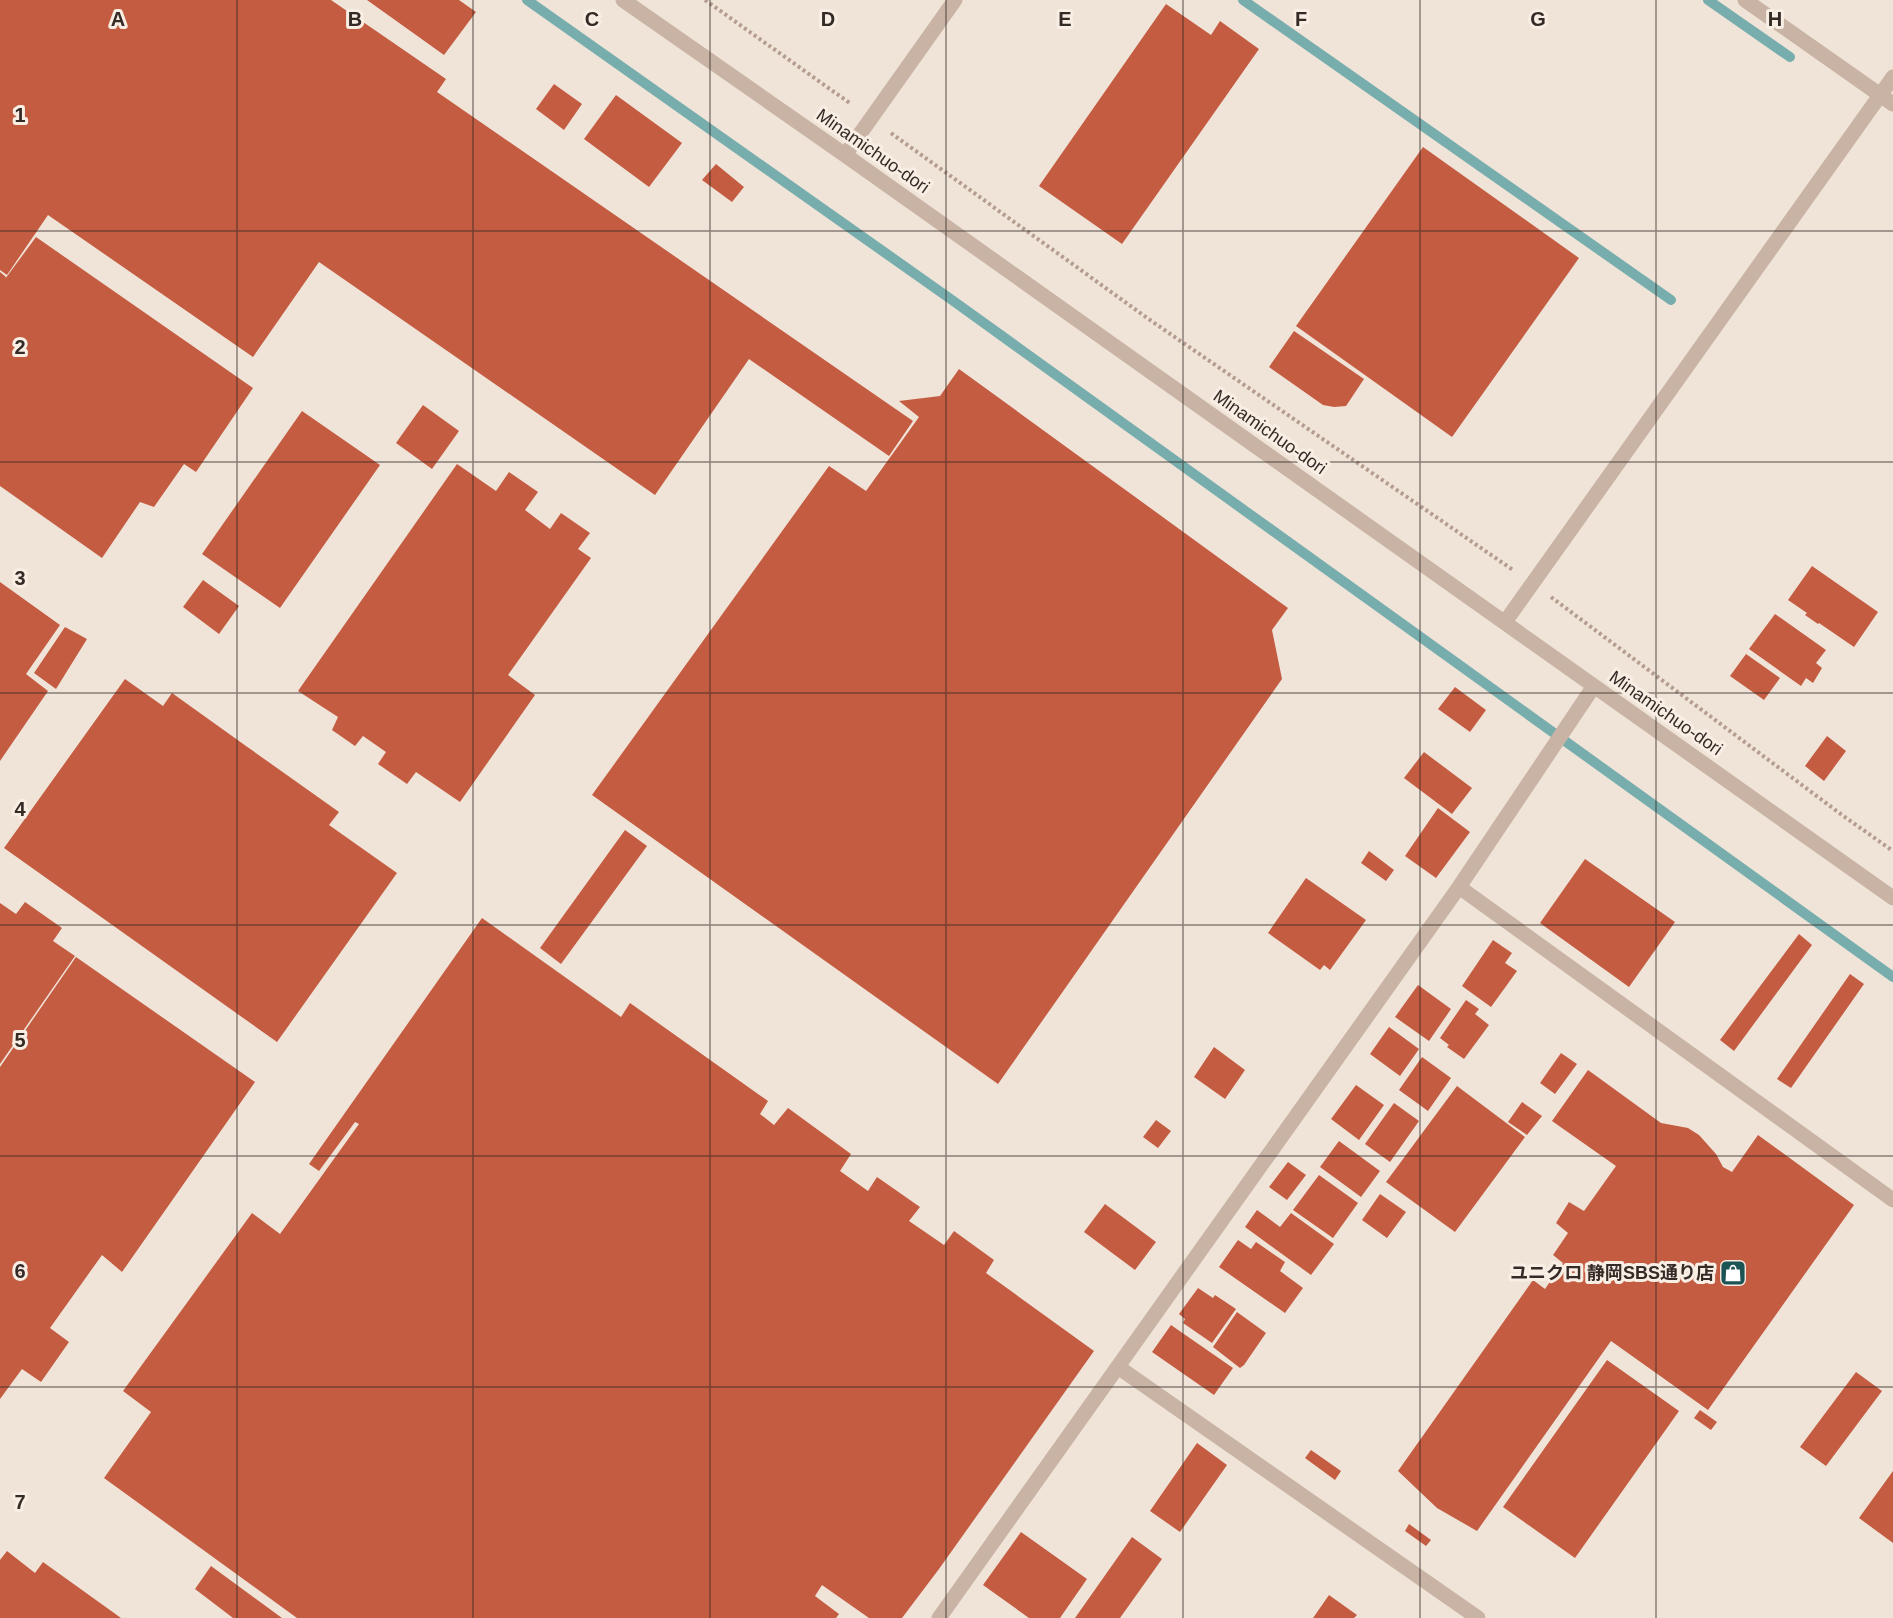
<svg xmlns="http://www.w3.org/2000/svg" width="1893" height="1618" font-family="Arial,'Noto Sans JP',sans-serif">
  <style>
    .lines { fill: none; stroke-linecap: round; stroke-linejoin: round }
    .stream { stroke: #77adad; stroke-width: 10 }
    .building { fill: #c45c42 }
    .path { stroke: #b49d8f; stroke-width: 4; stroke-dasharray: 3 3; stroke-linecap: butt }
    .minor { stroke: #c8b3a4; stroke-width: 15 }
    .grid { fill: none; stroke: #342a26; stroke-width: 1.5; stroke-opacity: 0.55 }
    .labels { text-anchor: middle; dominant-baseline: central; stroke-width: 6; stroke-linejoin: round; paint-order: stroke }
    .street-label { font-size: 18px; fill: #342a26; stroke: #f8eee4 }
    .poi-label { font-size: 18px; font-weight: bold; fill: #342a26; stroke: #f8eee4; text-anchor: end }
    .grid-label { font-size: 20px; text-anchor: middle; font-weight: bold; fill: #342a26; stroke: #f8eee4; stroke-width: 6; stroke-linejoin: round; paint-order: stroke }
  </style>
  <rect width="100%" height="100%" fill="#f0e4d8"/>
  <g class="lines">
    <path class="stream" d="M527 0 952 300 1893 977
      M1243 0 1671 300
      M1708 0 1790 57"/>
  </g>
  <path class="building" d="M0 0H331L446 79 437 92 913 421 889 456 749 359 655 495 319 262 253 357 48 215 7 275 0 270Z
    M367 0H459L476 12 444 55Z
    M1166 4 1211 35 1220 21 1259 49 1122 244 1039 186Z
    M554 84 582 104 564 130 536 109Z
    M616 95 682 143 649 187 584 139Z
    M1423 147 1579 258 1452 437 1296 326Z
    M716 164 744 187 732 202 702 180Z
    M36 237 253 388 196 472 184 464 154 507 140 502 102 558 0 486V272L6 277 5 279Z
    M1294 331 1364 379 1346 406 1334 407 1323 405 1269 367Z
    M959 369 1288 608 1272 630 1282 679 998 1084 592 795 829 466 866 491 919 417 899 401 940 396Z
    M423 405 459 431 432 469 396 443Z
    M302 411 380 465 280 608 202 554Z
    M457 464 496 491 509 472 538 492 525 510 550 529 561 513 590 533 578 549 591 558 508 675 535 695 460 802 416 772 407 784 378 764 386 752 363 736 355 746 332 730 338 717 298 691Z
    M1812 566 1878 612 1854 647 1819 623 1818 624 1805 615 1807 613 1788 600Z
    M203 580 239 606 219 634 183 607Z
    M0 582 60 625 26 674 48 691 0 761Z
    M1775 614 1826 650 1816 663 1822 668 1813 683 1806 678 1801 686 1749 649Z
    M65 627 87 639 56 689 34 673Z
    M1746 654 1780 678 1764 700 1730 676Z
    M125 679 163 706 172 693 246 746 339 812 329 825 397 873 277 1042 4 848Z
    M1455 687 1486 710 1470 732 1438 709Z
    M1827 736 1846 751 1824 781 1805 766Z
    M1424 752 1472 788 1452 814 1404 778Z
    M1438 808 1470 832 1436 878 1405 856Z
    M625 830 647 846 561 964 540 948Z
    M1369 851 1394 870 1386 881 1361 863Z
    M1585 859 1675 922 1629 987 1540 923Z
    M1306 878 1366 920 1330 970 1324 965 1320 970 1268 933Z
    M25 902 62 928 53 941 75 956 0 1064V903L16 914Z
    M482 918 621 1017 630 1003 768 1101 760 1114 774 1125 788 1108 851 1154 840 1171 868 1191 877 1177 920 1207 909 1221 944 1245 954 1231 994 1260 986 1273 1094 1351 939 1569 902 1618H869L822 1585 815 1596 839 1614 836 1618H297L104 1478 151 1412 123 1391 252 1213 280 1234 359 1124 355 1122 319 1171 309 1164Z
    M1799 934 1812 945 1734 1051 1720 1040Z
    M1493 940 1512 953 1505 963 1517 971 1491 1007 1462 986Z
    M76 957 255 1082 122 1272 102 1255 50 1328 69 1342 41 1382 22 1369 0 1399V1067Z
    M1850 974 1864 984 1791 1088 1777 1079Z
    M1418 985 1451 1009 1429 1041 1395 1017Z
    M1466 1000 1479 1009 1475 1014 1489 1025 1464 1059 1447 1047 1449 1045 1440 1038Z
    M1389 1027 1419 1049 1400 1076 1370 1054Z
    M1214 1047 1245 1070 1225 1099 1194 1077Z
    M1561 1053 1577 1064 1555 1094 1540 1083Z
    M1422 1057 1451 1078 1428 1111 1399 1090Z
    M1588 1070 1661 1123 1688 1128 1699 1135 1716 1154 1723 1167 1732 1172 1758 1135 1854 1205 1708 1410 1611 1341 1477 1531 1437 1508 1398 1471 1533 1280 1545 1289 1563 1263 1553 1255 1568 1233 1556 1223 1569 1202 1584 1211 1616 1166 1552 1121Z
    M1356 1085 1384 1105 1359 1140 1331 1119Z
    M1457 1086 1525 1137 1455 1232 1386 1182Z
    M1522 1102 1542 1116 1527 1135 1508 1122Z
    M1394 1103 1419 1121 1390 1162 1365 1144Z
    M1156 1120 1171 1131 1158 1148 1143 1137Z
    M1339 1141 1380 1171 1361 1197 1320 1167Z
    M1288 1162 1306 1175 1287 1200 1269 1187Z
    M1319 1175 1358 1203 1333 1238 1293 1210Z
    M1380 1194 1406 1212 1387 1238 1362 1220Z
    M1105 1204 1156 1242 1135 1270 1084 1232Z
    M1257 1210 1280 1227 1291 1213 1334 1244 1311 1275 1245 1227Z
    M1238 1240 1251 1249 1256 1242 1285 1262 1280 1271 1303 1288 1285 1313 1219 1267Z
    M1198 1288 1213 1298 1215 1295 1236 1309 1212 1343 1183 1323 1185 1319 1179 1314Z
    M1237 1312 1266 1333 1244 1365 1240 1368 1213 1347Z
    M1171 1325 1233 1368 1214 1395 1152 1352Z
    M1607 1360 1679 1411 1575 1558 1503 1507Z
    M1856 1372 1882 1391 1826 1466 1800 1447Z
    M1700 1410 1717 1422 1711 1430 1694 1418Z
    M1197 1443 1227 1465 1180 1532 1150 1511Z
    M1311 1450 1341 1471 1335 1480 1305 1458Z
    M1893 1471V1543L1859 1518Z
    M1409 1524 1431 1540 1426 1546 1405 1531Z
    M1021 1532 1087 1579 1060 1618H1029L983 1585Z
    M1132 1537 1162 1559 1120 1618H1075Z
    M7 1551 35 1573 43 1562 121 1618H0V1560Z
    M211 1566 282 1618H233L195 1589Z
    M1329 1595 1357 1615 1354 1618H1313Z"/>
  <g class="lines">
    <path class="path" d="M705 0 851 104
      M891 133 1150 320 1513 570
      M1551 597 1842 815 1893 851"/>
    <path class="minor" d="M623 0 845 155 1893 898
      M1745 0 1893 104
      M845 155 955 0
      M1505 622 1893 77
      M1459 887 1893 1200
      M1118 1367 1478 1618
      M939 1618 1459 887 1594 686"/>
  </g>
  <path class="grid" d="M237 0V1618M473 0V1618M710 0V1618M946 0V1618M1183 0V1618M1420 0V1618M1656 0V1618M0 231H1893M0 462H1893M0 693H1893M0 925H1893M0 1156H1893M0 1387H1893"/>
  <defs>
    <symbol id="shop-square" viewBox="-11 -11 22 22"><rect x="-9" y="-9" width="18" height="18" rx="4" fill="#1c5354" stroke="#f8eee4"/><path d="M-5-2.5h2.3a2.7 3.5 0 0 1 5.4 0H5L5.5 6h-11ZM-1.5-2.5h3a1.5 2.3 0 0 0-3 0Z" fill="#fff"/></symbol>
  </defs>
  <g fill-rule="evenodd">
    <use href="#shop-square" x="1718" y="1258" width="30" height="30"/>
  </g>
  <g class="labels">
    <g class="street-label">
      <text transform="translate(873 151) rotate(35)">Minamichuo-dori</text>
      <text transform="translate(1270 432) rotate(35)">Minamichuo-dori</text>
      <text transform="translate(1666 713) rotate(35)">Minamichuo-dori</text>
    </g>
    <g class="poi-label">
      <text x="1714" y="1273">ユニクロ 静岡SBS通り店</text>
    </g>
  </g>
  <g class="grid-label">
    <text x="118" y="26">A</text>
    <text x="355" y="26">B</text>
    <text x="592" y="26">C</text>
    <text x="828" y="26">D</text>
    <text x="1065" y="26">E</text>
    <text x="1301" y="26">F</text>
    <text x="1538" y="26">G</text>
    <text x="1775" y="26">H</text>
    <text x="20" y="122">1</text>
    <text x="20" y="354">2</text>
    <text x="20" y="585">3</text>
    <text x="20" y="816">4</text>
    <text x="20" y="1047">5</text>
    <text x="20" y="1278">6</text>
    <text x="20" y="1509">7</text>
  </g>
</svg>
